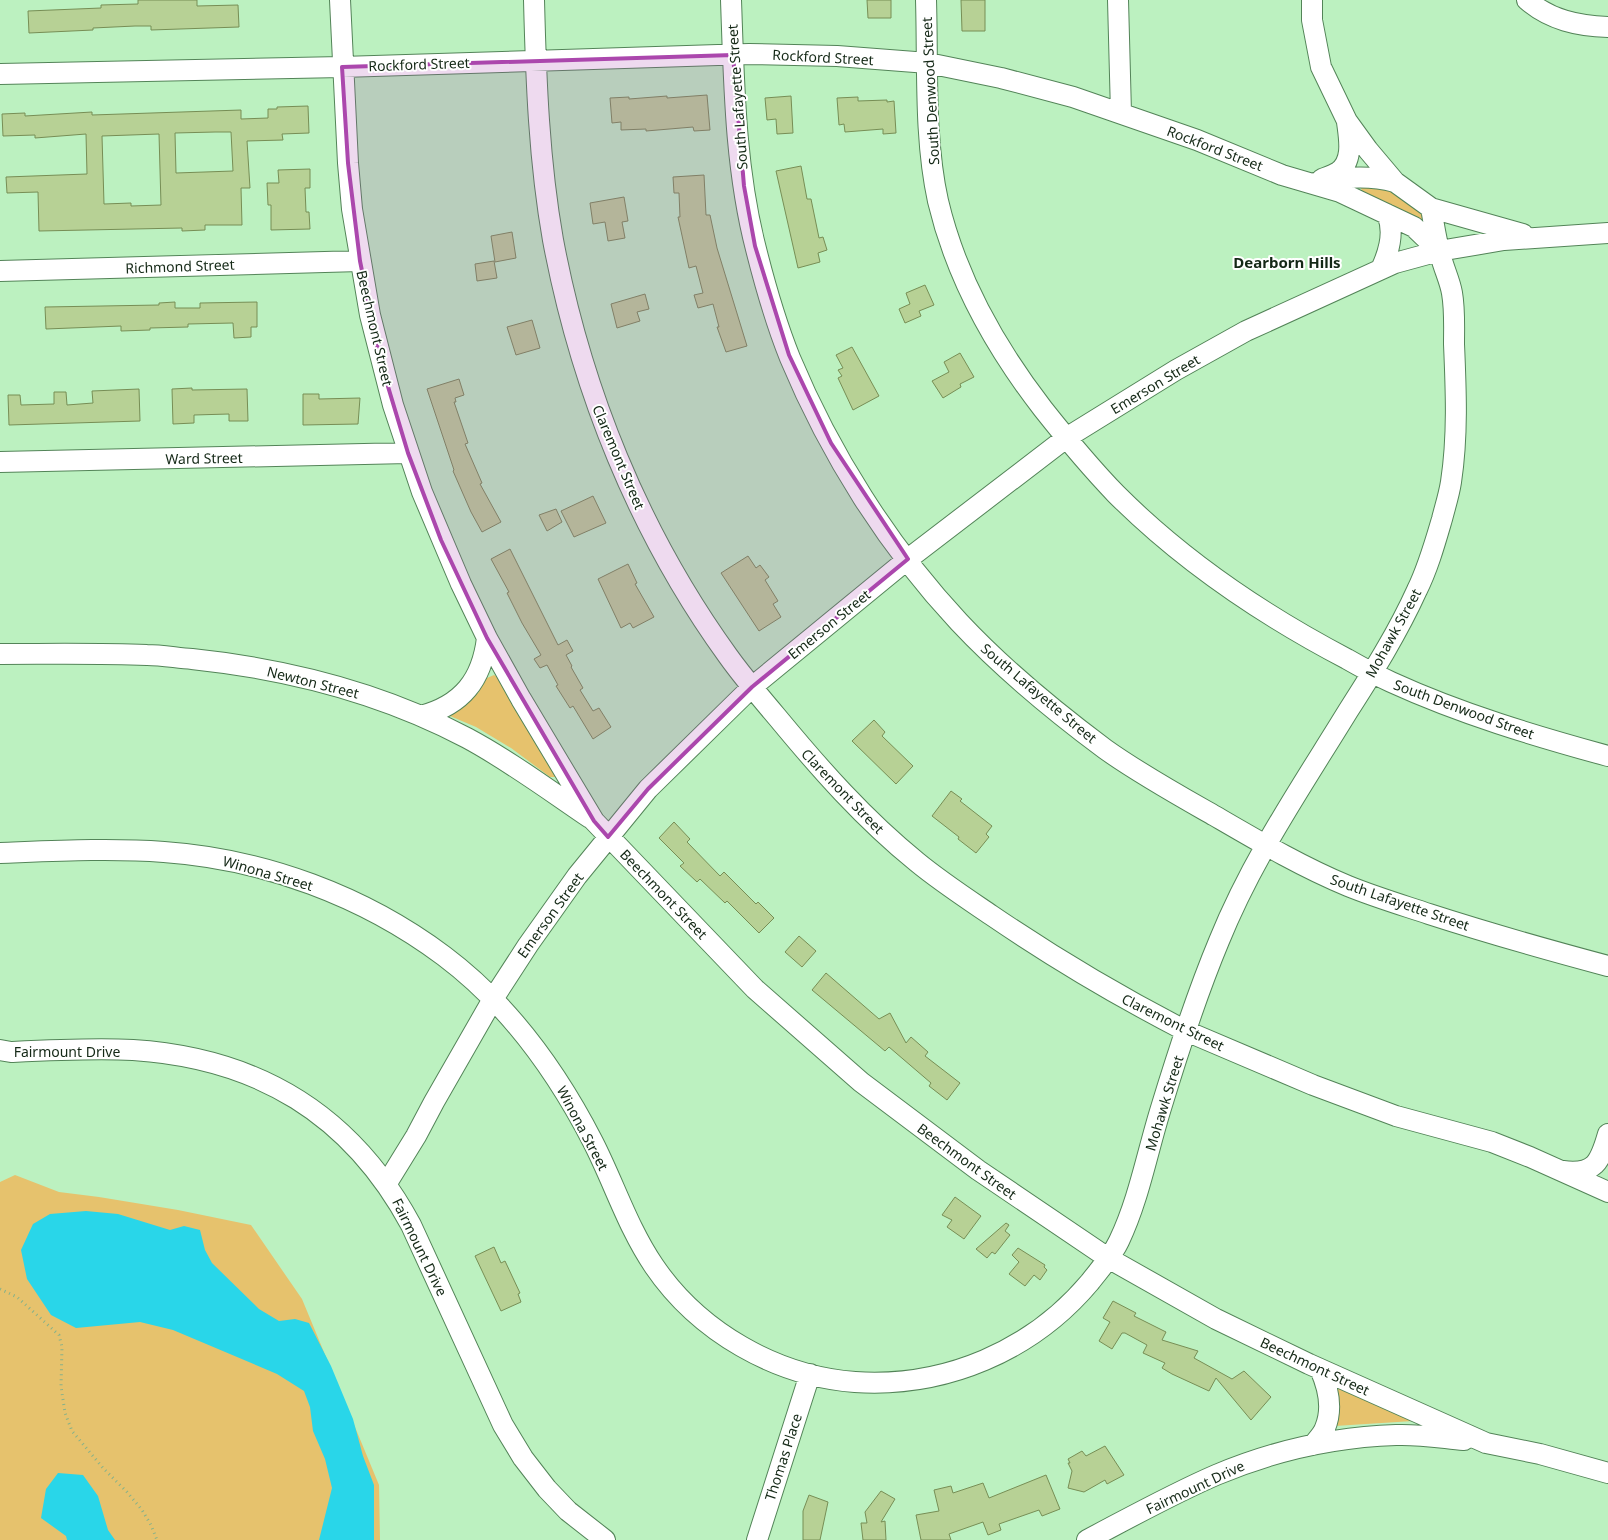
<svg xmlns="http://www.w3.org/2000/svg" width="1608" height="1540" font-family="'Noto Sans',sans-serif">
  <style>
    .green { fill: #e6c26d }
    .water { fill: #29d6e9 }
    .building { fill: #b7d195; stroke: #778e55; fill-rule: evenodd }
    .lines { fill: none; stroke-linecap: round; stroke-linejoin: round }
    .minor-casing { stroke: #538458; stroke-width: 22 }
    .path { stroke: #86b189; stroke-width: 3; stroke-dasharray: 1 4; stroke-linecap: butt }
    .minor { stroke: #fff; stroke-width: 20 }
    .marked { fill: #ab47ad; fill-opacity: 0.2; stroke: #ab47ad; stroke-width: 4; stroke-linejoin: round }
    .labels { text-anchor: middle; dominant-baseline: central; stroke-width: 4; stroke-linejoin: round; paint-order: stroke }
    .street-label { font-size: 14px; fill: #142816; stroke: #fff }
    .neighbourhood-label { font-size: 15px; font-weight: bold; fill: #142816; stroke: #fff }
  </style>
  <rect width="100%" height="100%" fill="#bcf1c0"/>
  <path class="green" d="M1363 182 1397 193 1423 214 1427 225 1363 193 1360 186Z
    M494 675 497 677 503 685 557 775 555 777H550L546 774 511 748 476 727 450 716 449 714 478 693 487 678Z
    M15 1175 59 1192 99 1197 178 1210 251 1225 302 1299 379 1485 380 1540H0V1182Z
    M1335 1387 1413 1421 1335 1426Z"/>
  <path class="water" d="M86 1211 118 1214 170 1230 184 1226 200 1230 205 1250 212 1263 259 1309 279 1321 295 1319 309 1323 331 1366 353 1419 363 1456 374 1485V1540H319L332 1488 325 1459 313 1431 310 1407 304 1391 277 1374 173 1330 140 1322 76 1328 51 1315 27 1279 21 1250 33 1224 50 1214Z
    M58 1473 83 1475 98 1496 108 1530 115 1540H67L66 1536 41 1518 46 1489Z"/>
  <path class="building" d="M138 0H197V6L238 5 239 27 151 30V26H135L93 28V30L29 33 28 11 101 8V5L138 4Z
    M867 0H891V18H868Z
    M961 0H985V31H962Z
    M707 95 710 130 694 131 693 127 646 131V129L621 130V122L612 123 610 98 629 97V99L667 96V98Z
    M791 96 793 133 777 134 776 119 767 120 765 98Z
    M858 97V101L887 100V102L894 101 896 133 883 134V129L845 132 844 124 839 125 837 98Z
    M308 106 309 133 282 134 283 140 247 141 250 188H241L242 225H205V230L182 231V228L39 231 38 192 7 193 6 177 87 174 86 134 35 138V135L3 136 2 114 25 113V116L92 112V115L241 110V119L268 118V109H277V107ZM215 132H231L233 171 176 173 175 133ZM159 134 161 205 131 206V203L104 204 102 136Z
    M801 166 807 199H811L819 238 823 237 827 250 818 253 820 262 798 268 776 171Z
    M310 169V188H305L306 212H309L310 229 271 230V205H268L267 183H279L278 170Z
    M704 175 706 215H710L717 248 747 346 726 352 717 327H719L713 304 698 308 694 295 703 293 696 266 689 268 678 217H680L679 193H674L673 177Z
    M624 197 628 221 622 222 625 238 608 241 605 222 593 224 590 203Z
    M512 232 516 258 495 262 491 236Z
    M494 261 497 278 477 281 475 264Z
    M925 285 934 305 919 311 921 316 905 323 899 309 910 304 906 293Z
    M645 294 649 309 637 312 640 321 617 328 611 304Z
    M175 302V308H200V303L257 302V327H251V337L234 338 233 323 188 324V327L150 328V330L121 331V326L46 329 45 307 159 305V303Z
    M532 320 540 348 516 355 507 327Z
    M852 347 879 396 853 410 838 378 842 376 838 370 843 368 836 355Z
    M960 353 974 377 960 384 961 387 943 398 932 381 949 372 944 362Z
    M459 379 464 395 455 398 456 402H454L468 443 465 444 482 483 480 484 501 522 482 532 471 512 453 471 454 470 427 389Z
    M192 388V390L247 389 248 421H229V414L194 415V423L173 424 172 389Z
    M139 389 140 421 9 425 8 395H20L21 405 54 404V392H66L67 405 93 403 92 391Z
    M303 394H319V399L360 398 358 424 303 425Z
    M593 496 606 523 574 537 561 511Z
    M556 509 562 522 547 531 539 515Z
    M510 549 558 645 567 640 573 651 566 655 572 666 571 667 583 688 580 690 593 711 599 708 611 727 593 739 573 706 570 708 556 686 558 685 547 665 540 668 534 659 541 655 522 623 507 593 509 592 491 559Z
    M748 556 756 568 760 565 769 577 765 580 778 601 773 604 781 617 759 631 721 573Z
    M628 564 637 583 635 584 654 617 633 628 630 623 621 628 598 579Z
    M874 720 885 732 882 736 913 766 896 784 852 741Z
    M951 791 962 799 960 801 992 826 986 834 989 837 976 853 958 839 959 837 932 816Z
    M674 822 690 839 687 842 720 876 724 872 756 904 758 902 774 918 759 933 727 901 725 903 700 879 697 882 680 866 684 863 659 838Z
    M799 936 816 951 802 967 785 952Z
    M826 973 879 1019 890 1013 906 1043 911 1037 928 1052 925 1056 960 1083 947 1100 929 1086 931 1083 889 1047 885 1051 812 990Z
    M955 1197 981 1216 964 1239 947 1227 952 1220 942 1215Z
    M1006 1223 1009 1225 1005 1231 1010 1235 995 1254 992 1252 987 1258 976 1249Z
    M494 1247 501 1263 505 1261 520 1293 518 1294 521 1302 501 1311 475 1256Z
    M1018 1248 1045 1265 1044 1267 1047 1270 1040 1280 1034 1275 1025 1286 1009 1274 1019 1262 1012 1255Z
    M1113 1301 1136 1313 1134 1316 1166 1332 1162 1340 1198 1351 1194 1358 1232 1379 1244 1371 1271 1397 1251 1420 1216 1378 1209 1391 1172 1374 1162 1368 1165 1363 1143 1353 1147 1345 1125 1333H1122L1112 1349 1099 1341 1110 1322 1103 1318Z
    M1105 1446 1124 1475 1107 1484 1105 1480 1084 1492 1068 1488 1072 1471 1068 1463H1070L1068 1459 1082 1451 1086 1456Z
    M1046 1475 1060 1509 1042 1516 1039 1510 999 1524 1001 1530 988 1535 983 1522 949 1534 951 1540H921L916 1515 939 1511 934 1490 951 1486 953 1493 983 1483 989 1498Z
    M881 1491 895 1499 881 1522 885 1521 886 1540H863L861 1523H867L865 1512Z
    M809 1495 828 1502 820 1540H803V1511Z"/>
  <g class="lines">
    <defs>
      <path id="minor" d="M340 0 348 163 352 209 370 315 393 405 422 492 461 584 487 638 521 699 594 821 755 989 861 1082 978 1170 1108 1258 1216 1319 1309 1364 1486 1443 1540 1454 1608 1473
        M534 0C536 80 539 161 553 240 581 389 639 533 728 656 743 677 760 697 777 717 820 769 864 819 917 862 940 881 966 898 991 915 1054 958 1118 996 1186 1031L1313 1085 1396 1116 1492 1142 1530 1157 1608 1192
        M731 0C734 83 735 168 756 249 765 285 776 323 790 358 830 454 888 546 959 622 1003 669 1054 711 1105 749 1140 774 1178 795 1215 816 1258 841 1302 867 1348 886 1375 897 1402 905 1429 914 1488 933 1548 950 1608 966
        M926 0C928 65 924 138 938 201 956 277 995 347 1043 409 1066 438 1090 467 1116 494 1183 561 1263 615 1347 659 1361 667 1376 675 1391 682 1461 714 1535 736 1608 756
        M1118 0 1121 113
        M1527 0C1550 20 1578 26 1608 27
        M0 74 342 67 749 54 837 56 928 63 1001 78 1073 97 1197 140 1282 175 1340 192 1414 227 1439 251 1504 240 1608 233
        M1322 179C1327 177 1333 175 1338 172 1354 161 1349 138 1347 122
        M1316 183C1342 177 1369 175 1395 182
        M1431 208 1523 234
        M1381 269C1389 252 1395 232 1387 214
        M0 271 360 261
        M0 462 408 453
        M0 654C49 654 98 653 147 655 162 655 177 658 192 659 287 669 382 693 467 738 510 761 550 791 590 818
        M421 716C462 705 482 680 487 638
        M0 853C54 851 110 848 164 852 264 859 364 896 444 956 508 1004 557 1072 593 1142 614 1183 628 1228 654 1266 699 1332 776 1376 855 1382 945 1388 1032 1351 1090 1282 1100 1269 1112 1256 1119 1241 1139 1199 1147 1153 1161 1108 1178 1052 1196 996 1219 941 1252 859 1302 786 1348 711 1373 672 1398 632 1417 590 1428 568 1435 543 1442 519 1445 507 1449 495 1451 482 1458 436 1456 390 1454 344 1454 327 1455 310 1452 293 1450 281 1444 269 1441 257 1436 241 1434 224 1431 208L1395 182 1368 150 1347 121 1321 67 1312 20V0
        M0 1050 11 1052C52 1050 92 1048 133 1050 258 1058 351 1114 411 1225L503 1425 523 1458 547 1489 568 1511 605 1540
        M1563 1171C1595 1175 1600 1162 1608 1134
        M387 1183 416 1136 434 1102 493 999 528 945 577 876 648 789 752 687 908 559 1066 438 1176 370 1246 331 1395 263 1439 251
        M1313 1445C1317 1440 1323 1434 1325 1428 1333 1409 1328 1387 1320 1369
        M757 1540 810 1374
        M1087 1540C1129 1518 1172 1494 1216 1475 1273 1451 1334 1437 1396 1435 1419 1434 1442 1438 1464 1440"/>
    </defs>
    <use href="#minor" class="minor-casing"/>
    <path class="path" d="M0 1289 17 1297 59 1335 62 1347 61 1386 65 1413 72 1431 103 1468 127 1492 142 1510 151 1525 157 1540"/>
    <use href="#minor" class="minor"/>
  </g>
  <path class="marked" d="M733 55 744 186 755 246 789 355 831 443 908 559 752 687 648 789 608 837 594 821 487 638 441 540 408 453 380 360 360 261 348 163 342 67Z"/>
  <g class="labels">
    <g class="street-label">
      <text transform="translate(823 57) rotate(3)">Rockford Street</text>
      <text transform="translate(419 64) rotate(-2)">Rockford Street</text>
      <text transform="translate(930 91) rotate(-93)">South Denwood Street</text>
      <text transform="translate(737 97) rotate(-94)">South Lafayette Street</text>
      <text transform="translate(1215 148) rotate(21)">Rockford Street</text>
      <text transform="translate(180 266) rotate(-2)">Richmond Street</text>
      <text transform="translate(375 328) rotate(77)">Beechmont Street</text>
      <text transform="translate(1155 384) rotate(-31)">Emerson Street</text>
      <text transform="translate(619 457) rotate(67)">Claremont Street</text>
      <text transform="translate(204 458) rotate(-1)">Ward Street</text>
      <text transform="translate(829 624) rotate(-39)">Emerson Street</text>
      <text transform="translate(1393 633) rotate(-61)">Mohawk Street</text>
      <text transform="translate(313 682) rotate(14)">Newton Street</text>
      <text transform="translate(1039 693) rotate(40)">South Lafayette Street</text>
      <text transform="translate(1464 709) rotate(20)">South Denwood Street</text>
      <text transform="translate(843 791) rotate(46)">Claremont Street</text>
      <text transform="translate(268 873) rotate(16)">Winona Street</text>
      <text transform="translate(664 894) rotate(46)">Beechmont Street</text>
      <text transform="translate(1400 902) rotate(19)">South Lafayette Street</text>
      <text transform="translate(550 915) rotate(-54)">Emerson Street</text>
      <text transform="translate(1173 1022) rotate(26)">Claremont Street</text>
      <text x="67" y="1051">Fairmount Drive</text>
      <text transform="translate(1164 1103) rotate(-73)">Mohawk Street</text>
      <text transform="translate(583 1128) rotate(62)">Winona Street</text>
      <text transform="translate(967 1161) rotate(36)">Beechmont Street</text>
      <text transform="translate(420 1247) rotate(64)">Fairmount Drive</text>
      <text transform="translate(1315 1366) rotate(25)">Beechmont Street</text>
      <text transform="translate(783 1457) rotate(-72)">Thomas Place</text>
      <text transform="translate(1195 1487) rotate(-25)">Fairmount Drive</text>
    </g>
    <g class="neighbourhood-label">
      <text x="1287" y="262">Dearborn Hills</text>
    </g>
  </g>
</svg>
